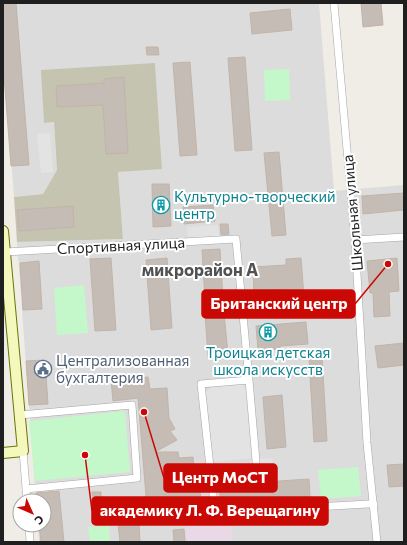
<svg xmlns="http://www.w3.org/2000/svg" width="407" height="545" font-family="Commissioner,sans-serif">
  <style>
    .residential { fill: #dddcdc }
    .industrial { fill: #e9d8e5 }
    .construction { fill: #c4c4b1 }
    .park { fill: #c4f8ca }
    .parking { fill: #e3e3e3 }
    .building { fill: #c5bcb5; stroke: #c1b4a9 }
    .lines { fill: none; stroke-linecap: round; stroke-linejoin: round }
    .street-casing { stroke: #a6a6a6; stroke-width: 8 }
    .secondary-casing { stroke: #677607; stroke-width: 12 }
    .street { stroke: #fff; stroke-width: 7 }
    .secondary { stroke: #f4f8bc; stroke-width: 10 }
    .labels { text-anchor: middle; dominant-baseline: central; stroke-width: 4; stroke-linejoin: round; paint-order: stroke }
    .culture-label { font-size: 15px; fill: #0d838f; stroke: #fff; text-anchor: start }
    .street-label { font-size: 15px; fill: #1f1f1f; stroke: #fff }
    .service-label { font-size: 15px; fill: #4e5e75; stroke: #fff; text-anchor: start }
    .quarter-label { font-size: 17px; font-weight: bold; fill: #525252; stroke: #fff }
    .leader { fill: none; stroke: #cb0904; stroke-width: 1.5 }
    .callout-dot { fill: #cb0904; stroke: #fff; stroke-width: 1.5 }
    .callout { fill: #cb0904; stroke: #cb0904; stroke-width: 1.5 }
    .callout-label { font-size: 16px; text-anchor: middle; font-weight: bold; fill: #fff }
  </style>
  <rect width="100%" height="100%" fill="#f0ede6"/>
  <path class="residential" d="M3 3H319L334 191 404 185V542H39L38 525H44V501H36L17 242 123 239 118 172 162 168 155 63 44 123 54 122 57 170 43 194 14 197 3 42Z"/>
  <path class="industrial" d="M231 519 233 542H187L186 523Z"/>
  <path class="construction" d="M155 63 162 169 118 172 123 239 17 242 14 197 43 194 57 170 54 122 44 123 41 70Z"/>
  <path class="park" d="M289 69 290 100 265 101 264 70Z
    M84 285 88 333 57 335 54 288Z
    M125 411 130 472 35 481 29 421Z
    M358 467 361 496 321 499 318 470Z
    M109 526 110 542H90L88 527Z"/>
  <path class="parking" d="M50 133 53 172 41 173 37 134Z
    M218 225 219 239 188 241 187 227Z
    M246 383 253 458 212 462 206 392 212 387Z
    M272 458 273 473 251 474 250 460Z"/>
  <path class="building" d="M3 3H16L29 165 11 166 3 63Z
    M361 3H381L383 25 363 27Z
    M290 9 292 30 252 34 250 13Z
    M146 47H158L159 55H147Z
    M245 57 252 150 235 151 228 58Z
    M190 62 197 155 180 156 173 63Z
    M124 77 128 153 106 154 103 105 57 107 56 86 104 83V79Z
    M279 152 286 235 272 236 264 153Z
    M152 184H169L171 226 153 227Z
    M404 193V210L363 214 362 196Z
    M213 205 215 221 184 224 183 207Z
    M73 206 74 227 19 231 17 210Z
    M220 224H228L229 234 221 235Z
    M220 249 223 299 205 300 202 250Z
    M111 258 116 330 95 331 90 259Z
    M167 258 172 328 151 330 146 260Z
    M301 258 305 310 290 311 288 289 266 291 267 312 248 313 247 299H254L253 267 286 265V259Z
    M397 258 399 291 389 292 390 316 374 317 373 293H370L367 261Z
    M39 261 42 309 23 310 20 263Z
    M224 312 228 355 208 357 205 313Z
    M306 322 308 344 280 346V349L258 350 256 326Z
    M404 343V365L378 368 375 346Z
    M322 357 327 441 314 442 309 358Z
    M45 360 48 404 29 405 26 361Z
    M148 377 150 389 167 388 169 418 175 429 170 431 177 440 155 452H178L179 458 193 457 194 469 177 471 178 490 200 488 201 508 157 511 144 500 146 496 138 398 113 401 111 380Z
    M282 395 286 447 267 449 263 397Z
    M404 464V486L389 487 387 465Z
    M309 479 310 497 221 503 219 485Z
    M59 491 64 542H41L39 525H44V501H37L36 493Z
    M92 492H101V500L93 501Z
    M139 523 140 542H120L118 524Z
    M184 529 185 542H174L173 530Z"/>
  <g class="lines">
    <defs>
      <path id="street" d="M334 3 355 240 367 443 377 542
        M355 240 404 237
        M5 252 236 239 249 380 201 384 215 513
        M249 380 256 461
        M20 415 132 405 137 478 26 489
        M23 451 27 501
        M154 516 368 504H374
        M29 525 30 542"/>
      <path id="secondary" d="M3 231 23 451 3 453"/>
    </defs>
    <use href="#street" class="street-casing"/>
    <use href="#secondary" class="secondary-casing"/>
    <use href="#street" class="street"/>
    <use href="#secondary" class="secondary"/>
  </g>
  <defs>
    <symbol id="building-ring" viewBox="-11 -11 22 22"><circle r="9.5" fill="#fff" stroke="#0f9aa8" stroke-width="1.5"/><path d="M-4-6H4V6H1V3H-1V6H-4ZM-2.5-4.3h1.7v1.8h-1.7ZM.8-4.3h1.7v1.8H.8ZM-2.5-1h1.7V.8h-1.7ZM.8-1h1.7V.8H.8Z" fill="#0f9aa8"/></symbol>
    <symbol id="civic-ring" viewBox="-11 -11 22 22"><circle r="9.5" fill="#fff" stroke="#5c6f8a" stroke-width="1.5"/><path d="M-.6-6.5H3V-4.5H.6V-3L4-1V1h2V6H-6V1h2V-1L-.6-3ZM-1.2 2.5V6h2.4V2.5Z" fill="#5c6f8a"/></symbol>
  </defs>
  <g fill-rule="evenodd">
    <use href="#building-ring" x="151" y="195" width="20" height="20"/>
    <use href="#building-ring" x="258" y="322" width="20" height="20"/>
    <use href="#civic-ring" x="33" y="359" width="20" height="20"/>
  </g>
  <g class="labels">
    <g class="culture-label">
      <text x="174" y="196">Культурно-творческий<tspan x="174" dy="17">центр</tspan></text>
      <text x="268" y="352" text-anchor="middle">Троицкая детская<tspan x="268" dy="17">школа искусств</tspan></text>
    </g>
    <g class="street-label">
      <text transform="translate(352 213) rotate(-95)">Школьная улица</text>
      <text transform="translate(121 245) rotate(-3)">Спортивная улица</text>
    </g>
    <g class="service-label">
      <text x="56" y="360">Централизованная<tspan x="56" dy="17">бухгалтерия</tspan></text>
    </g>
    <g class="quarter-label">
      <text x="200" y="269">микрорайон А</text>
    </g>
  </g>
  <path class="leader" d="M388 264L355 304M144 412L164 478M85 455L92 511"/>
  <g class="callout-dot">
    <circle cx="388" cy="264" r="4"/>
    <circle cx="144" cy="412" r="4"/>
    <circle cx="85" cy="455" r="4"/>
  </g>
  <g class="callout">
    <rect x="202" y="290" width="153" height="28" rx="4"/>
    <rect x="164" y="464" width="113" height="28" rx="4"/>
    <rect x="92" y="497" width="236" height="28" rx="4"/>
  </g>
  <g class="callout-label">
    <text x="279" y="309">Британский центр</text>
    <text x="220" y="483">Центр МоСТ</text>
    <text x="210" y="516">академику Л. Ф. Верещагину</text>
  </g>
  <rect width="407" height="545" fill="none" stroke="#1f1f1f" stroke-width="8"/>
  <g transform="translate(32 513) rotate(135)"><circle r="19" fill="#ffffff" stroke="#a5a5a5"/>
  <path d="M0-3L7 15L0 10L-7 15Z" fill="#cb0904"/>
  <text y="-6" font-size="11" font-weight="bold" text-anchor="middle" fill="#1f1f1f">С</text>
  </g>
</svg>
